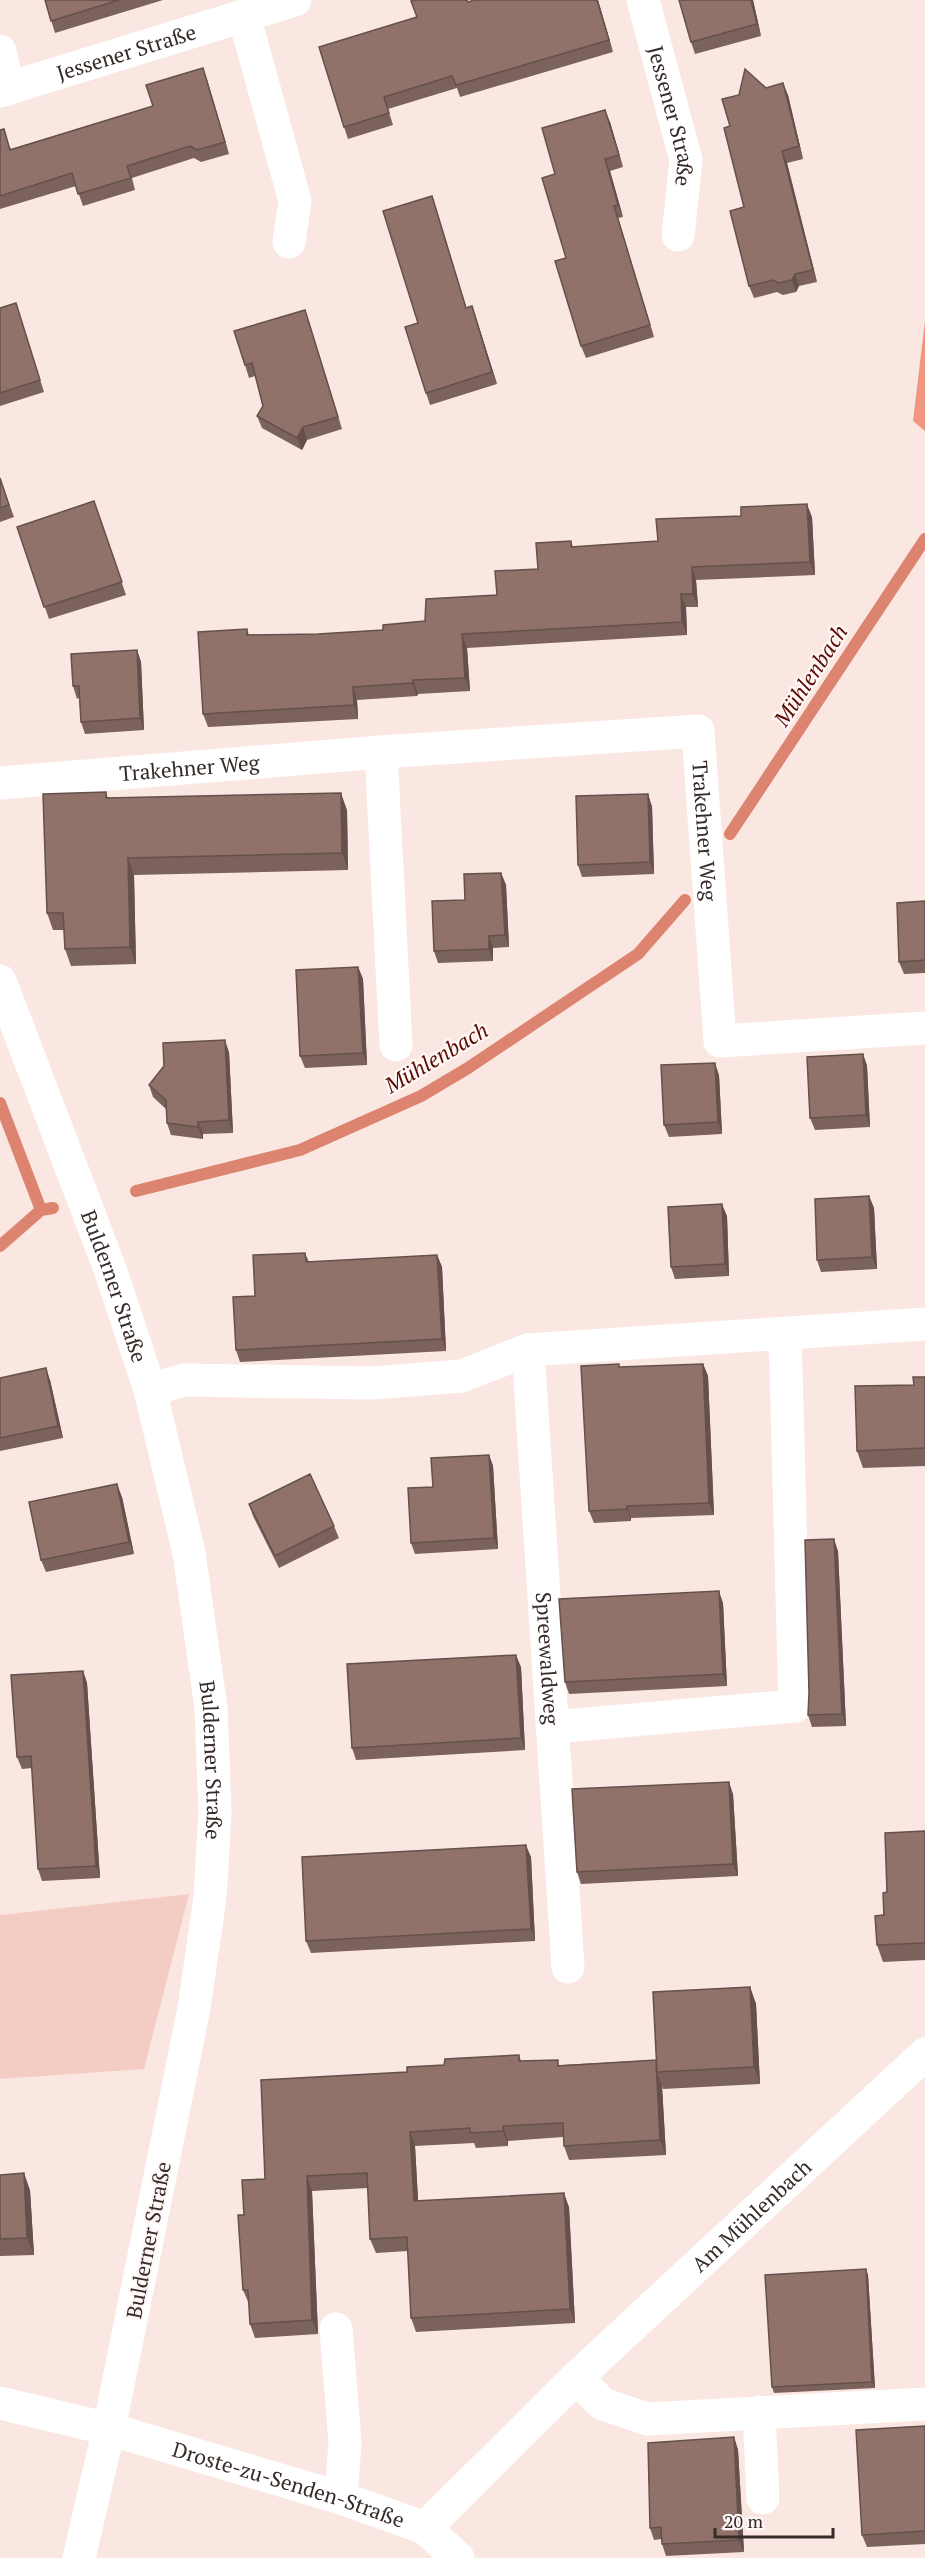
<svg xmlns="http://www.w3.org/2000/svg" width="925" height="2558" font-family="'PT Serif',serif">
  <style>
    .green { fill: #f3cdc4 }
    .forest { fill: #f09681 }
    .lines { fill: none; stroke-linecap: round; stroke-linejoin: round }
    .stream { stroke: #dd8470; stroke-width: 12 }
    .minor { stroke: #fff; stroke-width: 33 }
    .wall { fill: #7c625c }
    .shaded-wall { fill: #65504b }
    .building { fill: #90726b; stroke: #65504b; stroke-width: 1.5 }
    .labels { text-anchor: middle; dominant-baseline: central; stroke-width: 4.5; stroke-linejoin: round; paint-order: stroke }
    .street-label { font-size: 21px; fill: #372b28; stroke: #fef7f6 }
    .water-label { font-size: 22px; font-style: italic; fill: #5b0a00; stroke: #fef7f6 }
  </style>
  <rect width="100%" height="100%" fill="#fbe7e2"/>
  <path class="green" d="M189 1894 144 2069 0 2079V1915Z"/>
  <path class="forest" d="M925 321V431L913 421Z"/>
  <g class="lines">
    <path class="stream" d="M730 834 925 539
      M0 1103 41 1210
      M136 1191 300 1150 421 1096 468 1068 638 954 685 900
      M0 1246 41 1210 53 1208"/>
    <g class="minor">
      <path id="s1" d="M643 0 686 160 678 235"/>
      <path d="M244 16 295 201 289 242"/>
      <path d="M0 51 8 89"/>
      <path id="s2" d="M0 91 295 0"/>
      <path d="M381 752 396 1045"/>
      <path id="s3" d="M0 783 381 752 698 731 720 1041 925 1028"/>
      <path id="s4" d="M0 981 110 1269 150 1390 189 1553 211 1708 215 1812 210 1898 194 2008 109 2429 79 2558"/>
      <path id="s5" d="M528 1350 568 1967"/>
      <path d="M150 1390 184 1380 371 1383 462 1376 528 1350 925 1324"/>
      <path d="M552 1727 795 1706 785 1333"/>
      <path d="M336 2329 345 2442 341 2498"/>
      <path d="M576 2378 603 2404 647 2419 925 2404"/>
      <path id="s6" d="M0 2403 109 2429 341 2498 425 2528 458 2558"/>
      <path d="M759 2412 763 2498"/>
      <path id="s7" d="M425 2528 576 2378 925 2054"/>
    </g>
  </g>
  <path class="wall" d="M45 0H163L55 33Z
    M414 0H468V2L474 0H598L613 52 460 97 457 88 388 109 393 125 348 139 344 127 417 17Z
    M753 0 761 36 695 54 691 42Z
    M207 80 229 154 201 162 194 158 132 178 135 190 83 206 76 186 0 209V130L11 149 153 106Z
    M766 88 788 95 803 159 787 163 817 282 799 286 796 292 783 295 777 292 754 298 749 286 744 207 730 126Z
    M610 122 623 167 610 171 623 217 618 218 654 337 586 358 581 346 566 258 555 174Z
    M432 196 466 308 476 318 497 384 430 405 426 393 418 323Z
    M16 303 44 392 0 406V308Z
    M305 310 342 429 307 440 302 450 262 428 257 416 263 406 255 376 249 378 245 365Z
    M0 478 14 517 0 522Z
    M94 501 126 595 49 619 17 527Z
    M812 517 815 575 696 580 698 607H686L687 635 467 648 470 691 418 694 417 696 357 700 358 719 208 727 203 714 247 629 249 635 318 634 383 630 425 621 497 595 538 569 571 541 573 547 658 541Z
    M137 650 141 662 144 730 85 734 81 722 79 698 77 699 73 686Z
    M106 792 108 798 347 810 348 870 134 875 136 964 71 966 65 949 64 930H53L47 913Z
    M648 794 652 807 654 874 582 877 578 865Z
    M501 873 506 885 509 947 493 948V961L438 963 434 951 465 900Z
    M925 901V973L904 974 899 962Z
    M358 967 363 979 367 1065 305 1068 300 1056Z
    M229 1052 233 1133 203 1134V1139L171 1135 167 1123 166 1109 153 1097 149 1085Z
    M863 1054 867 1066 870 1127 815 1130 810 1118Z
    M719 1075 722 1134 669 1137 664 1125Z
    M869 1196 874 1208 877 1269 821 1272 817 1260Z
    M727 1216 729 1276 675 1279 671 1267Z
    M305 1253 309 1262 437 1255 442 1267 446 1351 240 1362 236 1350 255 1296Z
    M703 1364 708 1376 714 1515 631 1518V1521L594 1523 589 1511 620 1367Z
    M925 1377V1466L863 1468 857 1451 914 1385Z
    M0 1378 50 1380 63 1438 0 1451Z
    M489 1455 493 1466 498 1549 415 1554 411 1543 433 1487Z
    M122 1497 134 1554 46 1572 41 1560Z
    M249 1504 334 1526 339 1538 279 1568 253 1516Z
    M838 1551 846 1726 812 1727 808 1715Z
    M723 1603 727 1686 569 1694 565 1682Z
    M521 1667 525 1750 356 1760 352 1748Z
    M83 1671 87 1683 100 1878 42 1881 38 1869 32 1768 22 1769 17 1757Z
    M733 1794 738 1876 581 1884 577 1872Z
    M925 1831V1960L883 1962 877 1945 887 1892Z
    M531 1857 535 1941 311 1953 306 1941Z
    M750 1987 756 2004 760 2084 663 2089 662 2086 666 2155 569 2160 564 2146 563 2137 508 2141V2146L476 2148 474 2143 415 2146 418 2201 569 2207 575 2323 416 2332 411 2318 408 2251 376 2253 370 2239 368 2188 312 2191 318 2334 255 2338 250 2324 249 2304 243 2290 244 2215 265 2179 407 2072 444 2065 519 2055 521 2061 560 2065 656 2060Z
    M0 2175 30 2190 34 2255 0 2256Z
    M866 2269 868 2275 875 2388 774 2393 772 2387Z
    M925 2426V2544L867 2547 862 2535Z
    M734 2437 738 2450 744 2552 666 2556 662 2544V2539L654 2540 650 2528Z"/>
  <path class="shaded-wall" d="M597 0H598L613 52 609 40Z
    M751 0H753L761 36 757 24Z
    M203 68 207 80 229 154 225 142Z
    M783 83 788 95 803 159 799 146Z
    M605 110 610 122 623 167 619 155Z
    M782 151 787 163 817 282 813 270Z
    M605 159 610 171 623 217 618 205Z
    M432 196 436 208 470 320 466 308Z
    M614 206 618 218 654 337 650 325Z
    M795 274 799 286 796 292 792 280Z
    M472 306 476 318 497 384 492 372Z
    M305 310 309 322 342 429 338 417Z
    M303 427 307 440 302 450 297 438Z
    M807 504 812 517 815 575 810 562Z
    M692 567 696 580 698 607 693 594Z
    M681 594 686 607 687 635 682 622Z
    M462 634 467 648 470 691 465 678Z
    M137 650 141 662 144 730 140 718Z
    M413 680 418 694 417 696 412 683Z
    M353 687 357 700 358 719 354 705Z
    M341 793 347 810 348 870 342 853Z
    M648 794 652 807 654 874 650 862Z
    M128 858 134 875 136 964 130 947Z
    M501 873 506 885 509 947 505 935Z
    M489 936 493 948V961L489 949Z
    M358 967 363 979 367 1065 363 1053Z
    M225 1040 229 1052 233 1133 229 1120Z
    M863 1054 867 1066 870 1127 866 1115Z
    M715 1063 719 1075 722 1134 718 1122Z
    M198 1122 203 1134V1139L198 1127Z
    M869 1196 874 1208 877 1269 872 1257Z
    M722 1204 727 1216 729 1276 725 1264Z
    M437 1255 442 1267 446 1351 442 1339Z
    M703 1364 708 1376 714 1515 709 1503Z
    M46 1368 50 1380 63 1438 58 1426Z
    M489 1455 493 1466 498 1549 494 1538Z
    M117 1484 122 1497 134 1554 129 1542Z
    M627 1506 631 1518V1521L627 1509Z
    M834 1539 838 1551 846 1726 842 1714Z
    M719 1591 723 1603 727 1686 723 1674Z
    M516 1655 521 1667 525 1750 521 1738Z
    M83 1671 87 1683 100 1878 96 1866Z
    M729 1782 733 1794 738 1876 733 1864Z
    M526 1845 531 1857 535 1941 531 1929Z
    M750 1987 756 2004 760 2084 754 2067Z
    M657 2072 662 2086 666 2155 660 2140Z
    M503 2126 508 2141V2146L503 2131Z
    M410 2132 415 2146 419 2216 414 2201Z
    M24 2173 30 2190 34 2255 27 2238Z
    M307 2176 312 2191 318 2334 312 2320Z
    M564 2193 569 2207 575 2323 570 2309Z
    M866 2269 868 2275 875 2388 872 2382Z
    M734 2437 738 2450 744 2552 739 2540Z"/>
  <path class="building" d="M45 0H119L51 21Z
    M414 0H467L468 2 474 0H597L609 40 456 85 452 76 384 97 389 113 344 127 319 47 417 17 411 1Z
    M679 0H751L757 24 691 42Z
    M203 68 225 142 197 150 190 146 127 166 131 178 78 194 72 173 0 196V130L4 129 10 150 153 106 146 85Z
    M745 69 766 88 783 83 799 146 782 151 813 270 795 274 792 280 778 283 773 280 749 286 730 211 744 207 724 128 730 126 722 99 739 95Z
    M605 110 619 155 605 159 618 205 614 206 650 325 581 346 555 261 566 258 542 178 555 174 542 128Z
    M432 196 466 308 472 306 492 372 426 393 405 327 418 323 383 211Z
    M16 303 40 380 0 393V308Z
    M305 310 338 417 303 427 297 438 257 416 263 406 252 363 245 365 234 331Z
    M0 478 9 505 0 508Z
    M94 501 122 582 44 607 17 527Z
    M807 504 810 562 692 567 693 594H681L682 622 462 634 465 678 413 680 412 683 353 687 354 705 203 714 198 632 247 629V635L318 634 383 630V625L425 621 426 599 497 595 495 571 538 569 536 543 571 541V547L658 541 656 519 741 516V507Z
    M137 650 140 718 81 722 79 686H73L71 654Z
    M106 792V798L341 793 342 853 128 858 130 947 65 949 63 913H47L43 794Z
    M648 794 650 862 578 865 576 796Z
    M501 873 505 935 489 936V949L434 951 432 901 465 900 464 874Z
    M925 901V960L899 962 897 903Z
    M358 967 363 1053 300 1056 296 970Z
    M225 1040 229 1120 198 1122V1127L167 1123 166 1100 149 1085 164 1066 163 1043Z
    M863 1054 866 1115 810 1118 807 1057Z
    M715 1063 718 1122 664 1125 661 1065Z
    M869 1196 872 1257 817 1260 815 1199Z
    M722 1204 725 1264 671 1267 668 1207Z
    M305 1253 306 1262 437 1255 442 1339 236 1350 233 1297 255 1296 253 1255Z
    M619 1364V1367L703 1364 709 1503 627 1506V1509L589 1511 581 1366Z
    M46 1368 58 1426 0 1438V1378Z
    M913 1377H925V1448L857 1451 855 1386 914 1385Z
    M489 1455 494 1538 411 1543 408 1488 433 1487 431 1458Z
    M310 1474 334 1526 275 1556 249 1504Z
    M117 1484 129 1542 41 1560 29 1502Z
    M834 1539 842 1714 808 1715 809 1693 805 1540Z
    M719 1591 723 1674 565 1682 559 1599Z
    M516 1655 521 1738 352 1748 347 1664Z
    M83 1671 96 1866 38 1869 31 1756 17 1757 11 1675Z
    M729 1782 733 1864 577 1872 572 1789Z
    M925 1831V1943L877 1945 875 1916 884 1915 883 1893 887 1892 885 1833Z
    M526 1845 531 1929 306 1941 302 1857Z
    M750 1987 754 2067 657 2072 653 1992Z
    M519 2055V2061L558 2060V2066L656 2060 660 2140 564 2146 563 2123 503 2126V2131L470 2133V2128L410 2132 414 2201 564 2193 570 2309 411 2318 407 2237 370 2239 367 2173 307 2176 312 2320 250 2324 248 2290H243L238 2215H244L242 2180 265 2179 261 2080 407 2072V2067L444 2065 445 2059Z
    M24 2173 27 2238 0 2239V2175Z
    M866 2269 872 2382 772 2387 765 2275Z
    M925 2426V2531L862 2535 856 2430Z
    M734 2437 739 2540 662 2544 661 2527 650 2528 648 2443Z"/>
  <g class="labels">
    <g class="street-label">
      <text stroke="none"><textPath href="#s2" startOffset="132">Jessener Straße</textPath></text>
      <text stroke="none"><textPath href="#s1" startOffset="120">Jessener Straße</textPath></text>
      <text stroke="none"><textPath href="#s3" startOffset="190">Trakehner Weg</textPath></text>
      <text stroke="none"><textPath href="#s3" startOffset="800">Trakehner Weg</textPath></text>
      <text stroke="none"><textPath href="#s4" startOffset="326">Bulderner Straße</textPath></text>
      <text stroke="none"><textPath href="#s5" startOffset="309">Spreewaldweg</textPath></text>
      <text stroke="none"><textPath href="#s4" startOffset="812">Bulderner Straße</textPath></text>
      <text stroke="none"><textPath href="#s7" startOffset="452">Am Mühlenbach</textPath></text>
      <text transform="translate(148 2240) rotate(-79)">Bulderner Straße</text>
      <text stroke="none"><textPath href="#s6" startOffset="300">Droste-zu-Senden-Straße</textPath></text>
    </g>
    <g class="water-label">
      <text transform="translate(810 675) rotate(-57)">Mühlenbach</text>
      <text transform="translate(436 1057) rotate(-31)">Mühlenbach</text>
    </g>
  </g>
  <path d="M715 2528v9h118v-9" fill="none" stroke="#372b28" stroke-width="3"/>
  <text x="724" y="2528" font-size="18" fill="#372b28" stroke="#fef7f6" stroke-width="4.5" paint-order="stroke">20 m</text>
</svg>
